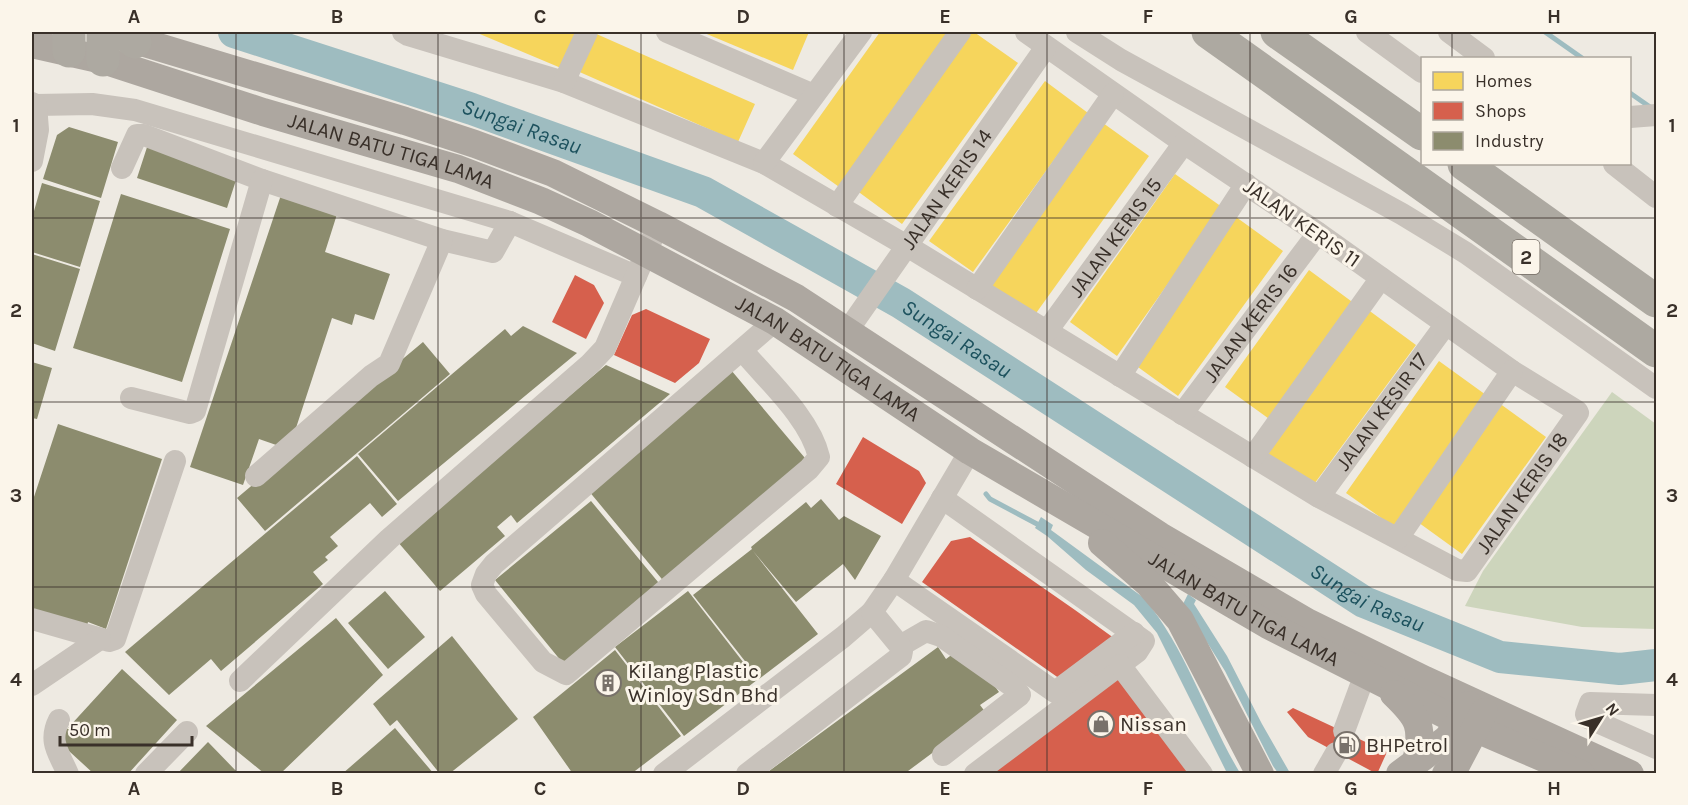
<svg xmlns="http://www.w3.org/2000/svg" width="1688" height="805" font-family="Karla,sans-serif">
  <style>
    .green { fill: #cdd5bc }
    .water { fill: #9ebcc0 }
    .homes { fill: #f6d55c }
    .shops { fill: #d6604d }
    .industry { fill: #8c8c6e }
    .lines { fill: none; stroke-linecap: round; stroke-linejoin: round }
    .stream { stroke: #9ebcc0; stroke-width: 5 }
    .river { stroke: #9ebcc0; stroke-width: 32 }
    .minor { stroke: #c8c2bb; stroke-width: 22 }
    .major { stroke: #ada7a0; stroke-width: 28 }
    .highway { stroke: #ada9a1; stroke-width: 33 }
    .grid { fill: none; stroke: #393029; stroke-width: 1.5; stroke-opacity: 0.55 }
    .labels { text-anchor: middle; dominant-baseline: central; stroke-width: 6; stroke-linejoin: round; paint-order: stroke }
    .shield { fill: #fbf5ea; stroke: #736b63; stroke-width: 1.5 }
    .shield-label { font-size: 20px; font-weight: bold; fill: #393029 }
    .street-label { font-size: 21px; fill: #393029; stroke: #fbf5ea }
    .poi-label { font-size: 21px; fill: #393029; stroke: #fbf5ea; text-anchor: start }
    .water-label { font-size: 22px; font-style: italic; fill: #1c515d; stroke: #fbf5ea }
    .neatline { fill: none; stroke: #393029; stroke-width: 2 }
    .grid-label { font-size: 20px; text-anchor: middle; font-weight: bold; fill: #393029 }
  </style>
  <rect width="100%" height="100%" fill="#eeeae2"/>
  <path class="green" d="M1612 392 1656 424V629L1582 627 1465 606 1483 571Z"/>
  <path class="water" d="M1041 517 1053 525 1051 530 1144 598C1187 650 1206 716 1240 773H1227L1157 633 1134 605 1086 570 1047 536 1035 528Z
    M1188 594 1196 600 1194 604 1227 656 1262 724 1290 773H1278L1273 766 1225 671 1183 604Z"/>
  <path class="homes" d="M475 32H576L561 68Z
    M592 32 755 104 738 142 575 70Z
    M702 32H809L793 70Z
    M880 32H954L842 189 793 154Z
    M970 32H974L1018 63 902 224 856 190Z
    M1045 81 1088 113 973 272 929 241Z
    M1103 123 1149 156 1034 316 988 283Z
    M1175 174 1222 207 1117 356 1070 322Z
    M1236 217 1283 251 1178 396 1131 362Z
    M1309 270 1355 304 1272 421 1225 387Z
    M1367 309 1416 345 1309 491 1261 455Z
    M1439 361 1486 395 1394 527 1346 493Z
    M1499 403 1546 437 1462 554 1415 520Z"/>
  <path class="shops" d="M575 275 594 285 604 303 586 339 552 322Z
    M646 309 710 339 699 363 675 383 614 355 632 315Z
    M863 437 919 471 926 483 902 524 836 484Z
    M970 537 1075 610 1118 641 1063 681 922 582 951 541Z
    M1115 674 1190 774H984Z
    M1293 708 1387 752 1377 774 1308 737 1287 712Z"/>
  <path class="industry" d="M69 127 118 142 101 198 43 179 57 135Z
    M149 141 237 177 227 208 137 178Z
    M42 183 100 201 80 267 32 252V218Z
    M283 189 339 208 325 252 390 274 374 320 355 314 352 325 332 318 294 434 282 447 259 439 243 485 190 467Z
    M121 194 230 229 182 382 73 348Z
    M32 254 80 269 55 351 32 343Z
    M523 326 577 353 398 501 358 454 505 329 511 336Z
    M423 342 450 374 265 531 237 498Z
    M32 362 52 368 37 419 32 418Z
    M606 365 670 394 517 523 511 515 497 527 505 536 440 591 397 541Z
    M731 370 810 464 666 584 588 490Z
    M58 424 162 459 106 629 88 622 86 630 32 611V503Z
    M357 456 397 504 382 517 370 503 330 537 338 546 325 557 328 560 313 572 323 584 221 671 211 659 169 695 125 652Z
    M821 499 839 520 844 516 881 536 855 580 843 564 796 602 753 551 818 634 759 679 693 595 752 549 751 547 806 502 811 508Z
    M591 501 663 588 566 667 495 580Z
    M385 591 425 637 388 669 348 623Z
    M688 591 757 680 684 736 615 647Z
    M336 618 383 675 280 774H265L206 726Z
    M452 636 518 719 449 774H440L397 720 390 726 373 704Z
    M965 645 999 692 980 705 986 713 904 774H765L938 647 946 659Z
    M615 650 681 736 631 774H573L533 717Z
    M122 669 177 720 128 774H94L57 740Z
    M395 728 434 774H342Z
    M208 742 239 774H177Z"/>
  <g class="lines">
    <path class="stream" d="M1545 32 1582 58
      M1630 93 1650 107
      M986 494 990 499 1037 524"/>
    <path class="river" id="s1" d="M234 32 472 109 703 192 901 303 1364 602 1500 657 1620 669 1656 665"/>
    <g class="minor">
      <path id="s2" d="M403 32 408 35 564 82 764 163 907 246 1319 497 1457 570 1467 571 1578 413 1577 411 1512 371 1318 233 1184 143 1026 32"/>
      <path d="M667 32 814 95"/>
      <path d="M1077 32 1121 60 1402 214 1466 253 1656 388"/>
      <path d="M1367 32 1422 72"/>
      <path d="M1449 32 1484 58"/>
      <path d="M564 82 587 32"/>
      <path d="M32 103 36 105 92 104 135 110 510 222 636 276"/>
      <path d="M1630 117 1656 115"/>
      <path d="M32 161 38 130 36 105"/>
      <path d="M764 163 861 32"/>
      <path d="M1614 164 1656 197"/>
      <path d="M122 168 137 135H144L262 180 442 240 493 252 510 222"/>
      <path d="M837 206 960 32"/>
      <path d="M977 289 1113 94"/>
      <path id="s3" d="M848 330 1046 47"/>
      <path id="s4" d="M1047 331 1184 143"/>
      <path d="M742 350C768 381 810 418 819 457L809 469 566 674 543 662 486 594 482 585 486 574 494 564 775 321"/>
      <path d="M1120 376 1246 184"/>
      <path d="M131 398 190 413 195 411 262 180"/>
      <path id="s5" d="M1182 414 1318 233"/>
      <path d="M1253 457 1381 278"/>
      <path d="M256 476 371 376 389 364 442 240"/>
      <path id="s6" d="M1319 497 1446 324"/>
      <path d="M942 498 1144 641 1137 652 975 774"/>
      <path d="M1398 538 1512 371"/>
      <path d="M894 580 1055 692 1134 633"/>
      <path d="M32 619 109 641 115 639 175 461"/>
      <path d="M900 646 926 631 941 636 1015 688 1020 695 943 755"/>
      <path d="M1120 665 1202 774"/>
      <path d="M240 681 389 539 590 364 605 348 658 225"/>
      <path d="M32 685 100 639"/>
      <path d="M1656 705 1590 703 1586 714 1588 718 1656 748"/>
      <path d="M59 720C48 742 59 753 68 774"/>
      <path d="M1344 731 1365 674"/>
      <path d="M146 774 187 732"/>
      <path d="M664 774 843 637 872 612 894 580 970 451"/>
      <path d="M747 774 901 656 902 651 900 646 872 612"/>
      <path d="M1324 774 1336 753"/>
    </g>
    <g class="major">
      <path d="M115 34 405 121 475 144 553 173 658 225 796 298 1160 536 1307 622 1425 680 1630 774"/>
      <path id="s7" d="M32 44 103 60 263 112 458 169 541 201 589 223 775 321 970 451 1268 625 1460 722 1581 774"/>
      <path d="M1102 543 1149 584 1180 620 1260 774"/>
      <path d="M1394 694C1419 718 1424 726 1416 762"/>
      <path d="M1400 774 1447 739 1460 722 1469 705"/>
      <path d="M1446 774 1455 767 1484 712"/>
    </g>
    <path class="highway" d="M69 32V51
      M103 32V60
      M123 32 135 42
      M1208 32 1656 351
      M1277 32 1422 134
      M1464 164 1656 301"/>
  </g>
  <path class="grid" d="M236 32V774M438 32V774M641 32V774M844 32V774M1047 32V774M1250 32V774M1452 32V58M1452 164V774M32 218H1656M32 402H1656M32 587H1656"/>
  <defs>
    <symbol id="building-ring" viewBox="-11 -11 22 22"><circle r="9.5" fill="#fbf5ea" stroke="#78716a" stroke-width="1.5"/><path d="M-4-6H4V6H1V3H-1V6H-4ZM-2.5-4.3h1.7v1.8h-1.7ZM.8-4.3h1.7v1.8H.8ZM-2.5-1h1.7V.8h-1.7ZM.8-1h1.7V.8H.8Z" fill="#78716a"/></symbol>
    <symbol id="shop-ring" viewBox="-11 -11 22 22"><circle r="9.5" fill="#fbf5ea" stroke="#78716a" stroke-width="1.5"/><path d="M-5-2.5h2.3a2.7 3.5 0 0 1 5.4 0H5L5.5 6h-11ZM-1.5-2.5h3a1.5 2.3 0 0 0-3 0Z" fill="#78716a"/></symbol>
    <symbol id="fuel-ring" viewBox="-11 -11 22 22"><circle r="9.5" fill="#fbf5ea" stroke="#78716a" stroke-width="1.5"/><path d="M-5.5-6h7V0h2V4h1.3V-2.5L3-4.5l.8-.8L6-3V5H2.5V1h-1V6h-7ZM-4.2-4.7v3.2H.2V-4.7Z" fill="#78716a"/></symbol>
  </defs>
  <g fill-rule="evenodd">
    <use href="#building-ring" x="593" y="668" width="30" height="30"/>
    <use href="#shop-ring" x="1086" y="709" width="30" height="30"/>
    <use href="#fuel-ring" x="1332" y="730" width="30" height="30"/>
  </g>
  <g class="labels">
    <rect class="shield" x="1512.5" y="240" width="27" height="34" rx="4.5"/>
    <g class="shield-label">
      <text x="1526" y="257">2</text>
    </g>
    <g class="street-label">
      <text stroke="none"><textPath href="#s7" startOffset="375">JALAN BATU TIGA LAMA</textPath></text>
      <text stroke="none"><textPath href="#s3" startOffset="172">JALAN KERIS 14</textPath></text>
      <text transform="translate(1302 223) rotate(35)">JALAN KERIS 11</text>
      <text stroke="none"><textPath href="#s4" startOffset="116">JALAN KERIS 15</textPath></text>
      <text stroke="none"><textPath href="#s5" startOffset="114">JALAN KERIS 16</textPath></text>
      <text stroke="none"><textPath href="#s7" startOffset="861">JALAN BATU TIGA LAMA</textPath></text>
      <text stroke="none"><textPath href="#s6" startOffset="106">JALAN KESIR 17</textPath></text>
      <text stroke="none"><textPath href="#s2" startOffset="1294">JALAN KERIS 18</textPath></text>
      <text stroke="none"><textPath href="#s7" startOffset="1347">JALAN BATU TIGA LAMA</textPath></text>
    </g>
    <g class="poi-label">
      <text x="628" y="671">Kilang Plastic<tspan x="628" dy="24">Winloy Sdn Bhd</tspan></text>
      <text x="1120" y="724">Nissan</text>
      <text x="1366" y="745">BHPetrol</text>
    </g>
    <g class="water-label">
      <text stroke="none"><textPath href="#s1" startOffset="303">Sungai Rasau</textPath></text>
      <text stroke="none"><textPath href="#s1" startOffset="789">Sungai Rasau</textPath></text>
      <text stroke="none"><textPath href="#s1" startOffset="1275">Sungai Rasau</textPath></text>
    </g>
  </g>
  <rect width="1688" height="805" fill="none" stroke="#fbf5ea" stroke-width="66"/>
  <rect x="1421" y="57" width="210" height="108" fill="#fbf5ea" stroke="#ada69d" stroke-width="1.5"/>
  <rect x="1433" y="72" width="30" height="18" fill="#f6d55c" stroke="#ada69d" stroke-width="1.5"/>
  <text x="1475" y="87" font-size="18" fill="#393029">Homes</text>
  <rect x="1433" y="102" width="30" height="18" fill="#d6604d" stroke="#ada69d" stroke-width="1.5"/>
  <text x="1475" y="117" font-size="18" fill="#393029">Shops</text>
  <rect x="1433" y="132" width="30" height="18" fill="#8c8c6e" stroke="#ada69d" stroke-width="1.5"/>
  <text x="1475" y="147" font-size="18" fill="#393029">Industry</text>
  <g transform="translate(1601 718) rotate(53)" stroke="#fbf5ea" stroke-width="4.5" paint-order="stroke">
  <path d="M0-4.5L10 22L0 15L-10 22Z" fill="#393029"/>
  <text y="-9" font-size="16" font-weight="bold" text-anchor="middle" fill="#393029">N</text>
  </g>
  <path d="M60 736v9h132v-9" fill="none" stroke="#393029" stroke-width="3"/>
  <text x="69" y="736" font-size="18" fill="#393029" stroke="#fbf5ea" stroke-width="4.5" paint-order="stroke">50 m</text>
  <rect x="33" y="33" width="1622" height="739" class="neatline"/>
  <g class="grid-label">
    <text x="134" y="23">A</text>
    <text x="337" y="23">B</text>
    <text x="540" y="23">C</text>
    <text x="743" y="23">D</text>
    <text x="945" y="23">E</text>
    <text x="1148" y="23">F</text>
    <text x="1351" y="23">G</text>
    <text x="1554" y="23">H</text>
    <text x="16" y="132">1</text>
    <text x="1672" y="132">1</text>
    <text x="16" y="317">2</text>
    <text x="1672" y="317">2</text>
    <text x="16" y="502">3</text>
    <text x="1672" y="502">3</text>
    <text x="16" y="686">4</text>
    <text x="1672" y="686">4</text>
    <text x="134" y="795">A</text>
    <text x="337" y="795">B</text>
    <text x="540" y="795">C</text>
    <text x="743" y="795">D</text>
    <text x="945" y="795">E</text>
    <text x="1148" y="795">F</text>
    <text x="1351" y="795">G</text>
    <text x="1554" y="795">H</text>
  </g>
</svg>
